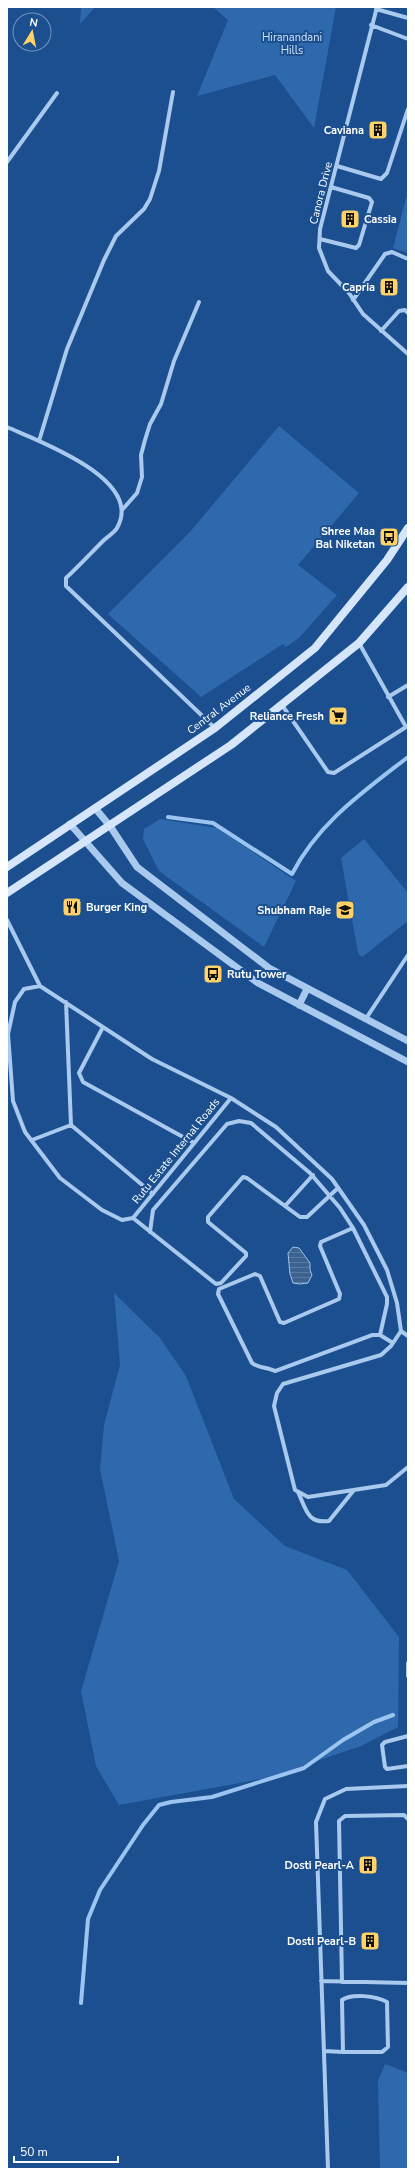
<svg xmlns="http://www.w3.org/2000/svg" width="415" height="2176" font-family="'Nunito Sans',sans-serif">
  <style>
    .green { fill: #2e69ad }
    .water { fill: url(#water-rules); stroke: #9cc4f0 }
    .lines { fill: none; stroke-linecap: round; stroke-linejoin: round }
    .stream { stroke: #9cc4f0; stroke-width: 4 }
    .minor { stroke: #a9c9ee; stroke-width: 4 }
    .tertiary { stroke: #a9c9ee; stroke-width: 7 }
    .secondary { stroke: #d6e6fa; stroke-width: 8 }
    .labels { text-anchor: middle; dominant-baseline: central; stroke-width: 4; stroke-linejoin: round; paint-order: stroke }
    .park-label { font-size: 11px; fill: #cfe3fa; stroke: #1b4f8f }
    .poi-label { font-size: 11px; font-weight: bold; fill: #fff; stroke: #1b4f8f; text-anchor: end }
    .street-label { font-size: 11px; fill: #fff; stroke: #1b4f8f }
  </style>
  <defs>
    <pattern id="water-rules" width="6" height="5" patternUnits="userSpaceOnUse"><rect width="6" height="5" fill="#3c6290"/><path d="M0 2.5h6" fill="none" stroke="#597aa1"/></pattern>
  </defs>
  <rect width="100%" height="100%" fill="#1b4f8f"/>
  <path class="green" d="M81 7H95L80 24Z
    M213 7H336L314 128 275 75 197 96 228 20Z
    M408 196V253L393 248 406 198Z
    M279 426 359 493 298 565 337 595 299 638 286 647 283 644 201 697 108 614 189 533Z
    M160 819 217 828 296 881 264 947 159 871 143 839 144 829Z
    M364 839 408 893V921L362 957 358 953 341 858Z
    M114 1293 160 1338 186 1376 234 1499 285 1546 347 1570 399 1637 398 1727 361 1746 267 1778 119 1805 96 1766 81 1691 119 1561 100 1469 104 1425 120 1365Z
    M385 2064 408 2073V2169H380L378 2081Z"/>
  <path class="water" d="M293 1247 299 1248 310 1263V1270L312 1275 308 1283 300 1284 293 1283 290 1274 288 1253Z"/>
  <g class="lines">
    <path class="stream" d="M168 817 213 823 292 874C319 822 363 792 408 757
      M81 2003 88 1919 100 1890 143 1825 159 1805 171 1802 212 1797 304 1768 343 1740 374 1722 393 1715"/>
    <path class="minor" d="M377 7 320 229 319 248 328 271 349 293 363 314 408 354
      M376 9 408 18
      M371 25 408 39
      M7 162 57 93
      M337 166 381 179 387 173 408 109
      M320 239 356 248 359 245 372 202 369 198 331 187
      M353 300 385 254 392 252 408 259
      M381 331 399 311 405 310 408 313
      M7 427C38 441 145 479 117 528 114 533 107 537 103 541 91 553 79 566 66 578V586L215 728
      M39 441 67 349 104 260 116 236 144 209 150 199 159 171 173 92
      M122 510 137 493 142 477 141 455 145 440 150 424 161 404 174 361 199 302
      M359 643 406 727 408 726
      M388 697 408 685
      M282 705 328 772 334 773 406 727
      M7 920 40 986 152 1059 231 1098 276 1127 332 1179 364 1225 387 1270 397 1303 401 1331 391 1346 381 1355 283 1384 277 1393 274 1406 295 1490 308 1497 386 1485 408 1467
      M40 986 24 989 15 1002 8 1034 13 1101 25 1132 60 1178 102 1210 122 1220 133 1218 231 1098
      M66 1002 71 1125 153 1194
      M365 1020 408 955
      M103 1027 79 1073 83 1082 194 1143
      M32 1140 71 1125
      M285 1206 313 1175
      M133 1218 216 1284 221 1283 246 1256V1253L208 1222V1217L243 1177 247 1178 300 1217H307L338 1188
      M353 1228 387 1297V1304L380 1335
      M150 1232 153 1210 227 1124 239 1121 251 1123 310 1173 340 1208 353 1228 321 1242 320 1246 340 1294 339 1299 284 1323 280 1322 260 1276 255 1274 219 1289 218 1294 252 1363C258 1368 267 1367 275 1371L372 1335H380L393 1343
      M401 1331 408 1336
      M298 1492C306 1509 307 1524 329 1521L354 1490
      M408 1663V1676
      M408 1736 385 1742 382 1745 385 1767 387 1769 408 1766
      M321 1981 408 1983
      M342 1982 339 1821 345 1816 404 1815 408 1819
      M324 2051 343 2052H382L388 2047 387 2002C376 1996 352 1993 342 2000L343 2052
      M328 2169 316 1822 325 1799 346 1789 408 1786"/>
    <path class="tertiary" d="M95 808 110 826 137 867 269 968 408 1041
      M70 824 122 883 258 983 408 1062
      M299 1005 307 989"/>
    <path class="secondary" d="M7 867 215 728 315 648 387 560 408 528
      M7 893 231 745 359 643 408 587"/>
  </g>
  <defs>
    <symbol id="building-square" viewBox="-11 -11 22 22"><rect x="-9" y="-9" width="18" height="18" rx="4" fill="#ffd166" stroke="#1b4f8f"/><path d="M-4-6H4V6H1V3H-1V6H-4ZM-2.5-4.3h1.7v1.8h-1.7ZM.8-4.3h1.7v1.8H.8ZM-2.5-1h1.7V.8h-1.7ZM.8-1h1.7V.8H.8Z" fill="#111"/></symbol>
    <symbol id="bus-square" viewBox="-11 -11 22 22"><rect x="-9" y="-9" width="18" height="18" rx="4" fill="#ffd166" stroke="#1b4f8f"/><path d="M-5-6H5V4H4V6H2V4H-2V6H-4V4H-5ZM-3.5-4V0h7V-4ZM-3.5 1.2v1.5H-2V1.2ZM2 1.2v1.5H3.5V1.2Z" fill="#111"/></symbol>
    <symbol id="supermarket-square" viewBox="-11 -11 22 22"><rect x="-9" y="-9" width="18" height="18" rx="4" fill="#ffd166" stroke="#1b4f8f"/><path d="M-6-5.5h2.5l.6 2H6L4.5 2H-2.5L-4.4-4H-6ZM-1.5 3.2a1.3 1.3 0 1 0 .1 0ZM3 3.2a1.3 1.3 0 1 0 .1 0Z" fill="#111"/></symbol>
    <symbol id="restaurant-square" viewBox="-11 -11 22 22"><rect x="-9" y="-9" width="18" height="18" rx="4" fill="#ffd166" stroke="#1b4f8f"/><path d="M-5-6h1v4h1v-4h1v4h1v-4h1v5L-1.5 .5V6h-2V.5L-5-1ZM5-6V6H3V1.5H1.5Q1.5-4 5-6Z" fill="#111"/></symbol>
    <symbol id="university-square" viewBox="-11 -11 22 22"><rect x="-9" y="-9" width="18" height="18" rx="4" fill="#ffd166" stroke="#1b4f8f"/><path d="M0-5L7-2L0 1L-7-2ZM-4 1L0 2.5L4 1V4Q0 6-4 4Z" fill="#111"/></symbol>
  </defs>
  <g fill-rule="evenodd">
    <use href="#building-square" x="367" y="119" width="22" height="22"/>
    <use href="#building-square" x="339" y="208" width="22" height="22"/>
    <use href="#building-square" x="378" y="276" width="22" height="22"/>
    <use href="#bus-square" x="378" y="526" width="22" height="22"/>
    <use href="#supermarket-square" x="327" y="705" width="22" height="22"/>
    <use href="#restaurant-square" x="61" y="896" width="22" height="22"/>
    <use href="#university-square" x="334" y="899" width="22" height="22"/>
    <use href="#bus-square" x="202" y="963" width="22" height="22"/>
    <use href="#building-square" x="357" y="1854" width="22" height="22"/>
    <use href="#building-square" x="359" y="1930" width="22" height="22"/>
  </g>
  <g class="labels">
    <g class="park-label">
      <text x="292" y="37">Hiranandani<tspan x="292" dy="13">Hills</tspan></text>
    </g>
    <g class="poi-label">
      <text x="364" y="130">Caviana</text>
      <text x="364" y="219" text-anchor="start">Cassia</text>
      <text x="375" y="287">Capria</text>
      <text x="375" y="531">Shree Maa<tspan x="375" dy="13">Bal Niketan</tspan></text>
      <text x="324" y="716">Reliance Fresh</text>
      <text x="86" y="907" text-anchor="start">Burger King</text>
      <text x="331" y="910">Shubham Raje</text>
      <text x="227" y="974" text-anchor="start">Rutu Tower</text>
      <text x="354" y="1865">Dosti Pearl-A</text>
      <text x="356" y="1941">Dosti Pearl-B</text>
    </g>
    <g class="street-label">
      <text transform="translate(321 193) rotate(-76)">Canora Drive</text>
      <text transform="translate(219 709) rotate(-37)">Central Avenue</text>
      <text transform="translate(176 1151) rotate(-51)">Rutu Estate Internal Roads</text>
    </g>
  </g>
  <rect width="415" height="2176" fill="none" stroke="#ffffff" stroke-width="16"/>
  <g transform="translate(32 32) rotate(10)"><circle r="19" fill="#1b4f8f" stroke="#7695bc"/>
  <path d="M0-3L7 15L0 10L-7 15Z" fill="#ffd166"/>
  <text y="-6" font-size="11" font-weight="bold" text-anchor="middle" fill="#ffffff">N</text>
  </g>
  <path d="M14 2156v6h104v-6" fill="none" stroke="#ffffff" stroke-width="2"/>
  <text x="20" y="2156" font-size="12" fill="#ffffff" stroke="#1b4f8f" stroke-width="3" paint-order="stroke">50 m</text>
</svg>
